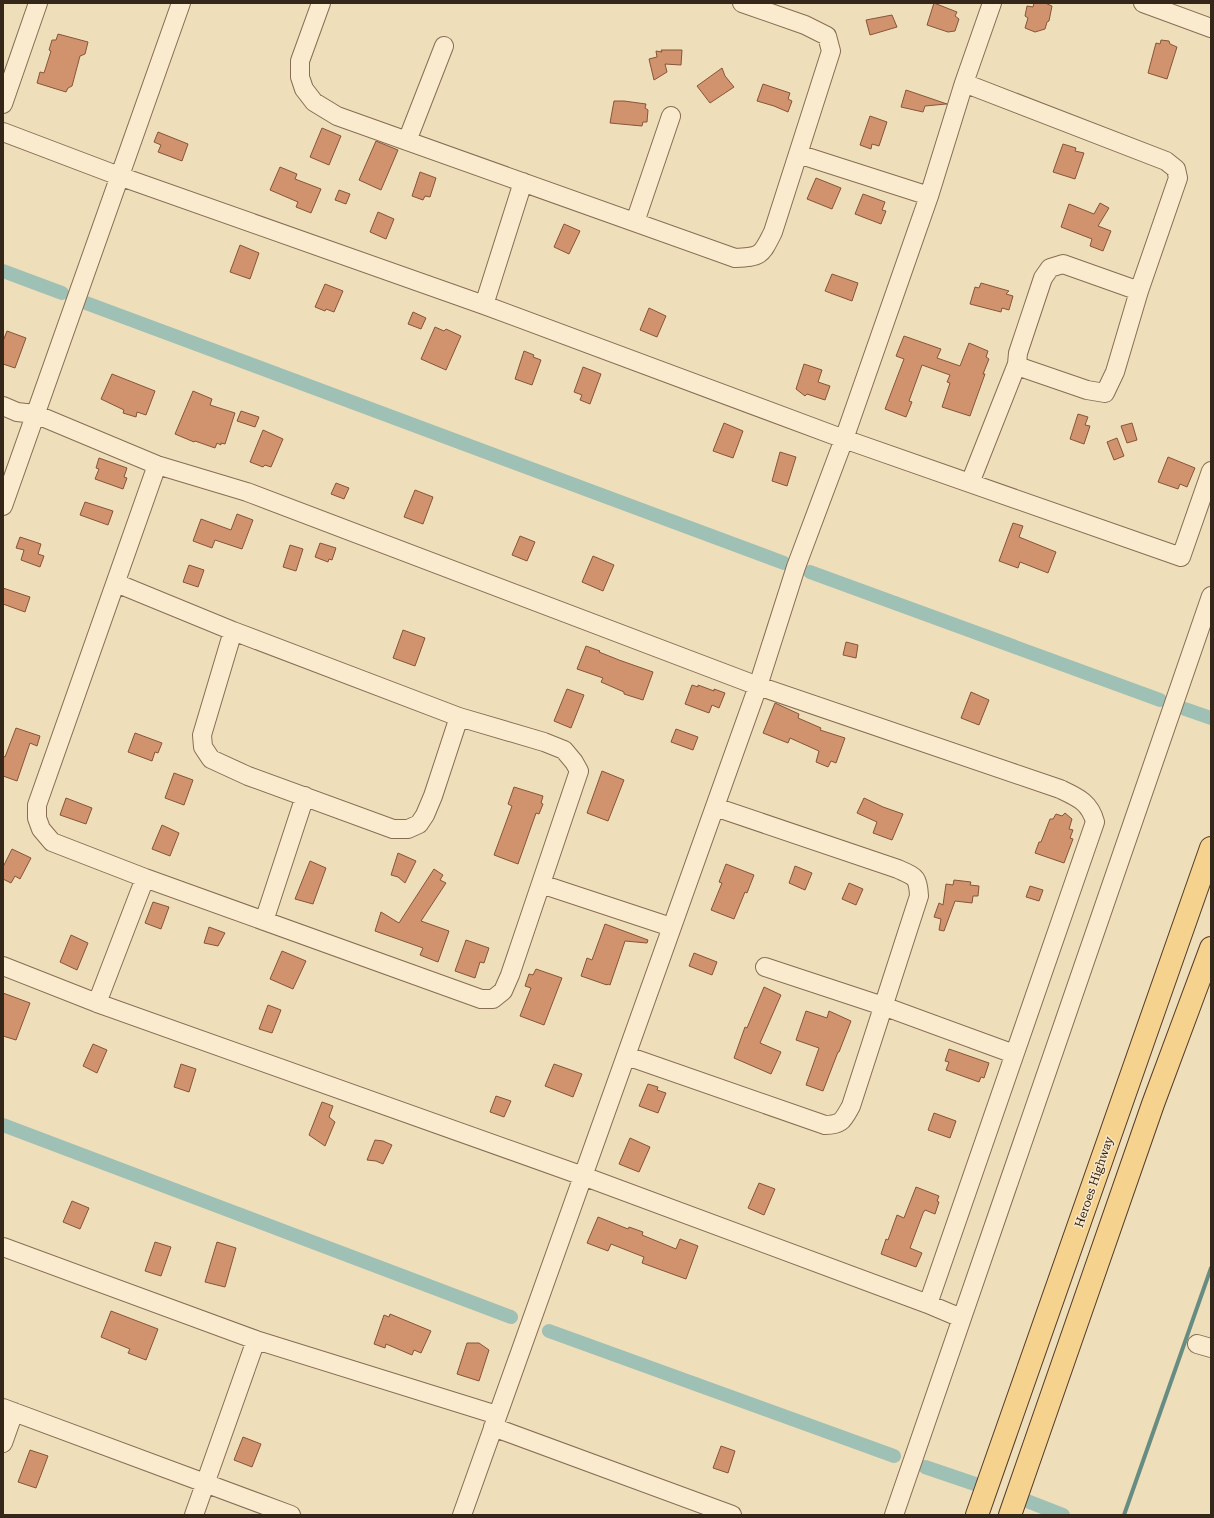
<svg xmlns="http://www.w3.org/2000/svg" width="1214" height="1518" font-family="'Roboto Serif',serif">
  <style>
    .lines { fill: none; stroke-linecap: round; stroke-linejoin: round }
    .stream { stroke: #678d82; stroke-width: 4 }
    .canal { stroke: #9fc0b5; stroke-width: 14 }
    .building { fill: #d0936e; stroke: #875539 }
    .minor-casing { stroke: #876d54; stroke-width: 20 }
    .major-casing { stroke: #543c29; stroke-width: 24 }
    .minor { stroke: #faebce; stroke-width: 18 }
    .major { stroke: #f6d28f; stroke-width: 22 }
    .labels { text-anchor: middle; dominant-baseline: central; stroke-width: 3; stroke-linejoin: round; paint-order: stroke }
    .street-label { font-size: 12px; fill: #35261a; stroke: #f7e8ca }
  </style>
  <rect width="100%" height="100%" fill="#efdeba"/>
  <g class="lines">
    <path class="stream" d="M1124 1515 1211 1268"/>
    <path class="canal" d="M3 271 62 293
      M86 303 784 563
      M810 572 1160 700
      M1185 709 1211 718
      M3 1125 511 1317
      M549 1331 894 1456
      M925 1467 975 1484
      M1027 1501 1063 1515"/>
  </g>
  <path class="building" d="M934 3 957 12 955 16 959 19 955 31 948 32 927 25Z
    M1034 3H1045L1052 6 1049 21 1047 22 1045 29 1035 32 1025 28 1028 18 1025 16 1027 6 1033 7Z
    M892 15 897 27 870 35 866 20Z
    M58 34 88 42 85 54 80 56 72 86 68 88 66 92 37 83 40 72 44 73 51 51 49 50 52 40H56Z
    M1161 40 1169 41 1170 44 1177 47 1167 79 1148 73 1156 43 1160 44Z
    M661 50H682L681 65 665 64 667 72 654 80 649 59 657 57 656 51 662 52Z
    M722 68 725 76 734 87 710 103 697 86Z
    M763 84 790 93 788 99 792 101 788 112 774 106 757 101Z
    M906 90 947 104H946L925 106 923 112 901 107Z
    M614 101H624L646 104 645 108 648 110 647 122H643L642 126 610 123Z
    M870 116 887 122 879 146 872 144 871 149 860 145Z
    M322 128 341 136 329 165 310 157Z
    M158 132 188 144 182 161 158 152 161 145 154 142Z
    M376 141 398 150 381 190 359 180Z
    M1063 144 1076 148 1075 151 1084 153 1075 179 1053 172Z
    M280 167 297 174 295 179 321 189 311 213 296 207 298 202 270 190Z
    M420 172 436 178 430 197 425 196 423 200 412 196Z
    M816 178 841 188 832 209 807 199Z
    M339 190 350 194 346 204 335 200Z
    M863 194 885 202 882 210 886 211 881 224 855 214Z
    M1100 203 1109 208 1098 226 1111 231 1103 251 1090 246 1092 239 1061 227 1069 204 1094 214Z
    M378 212 394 219 386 239 370 232Z
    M564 224 580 231 569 254 554 247Z
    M240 245 259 253 250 279 230 272Z
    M832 274 858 283 852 301 825 291Z
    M981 283 1009 291 1006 294 1013 296 1009 310 1002 308 1001 312 970 304 975 287 979 288Z
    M325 284 343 291 334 312 326 309 325 311 315 307Z
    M649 308 666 316 657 337 640 330Z
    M413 312 426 318 421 329 408 324Z
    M435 327 444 331 446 329 461 336 446 370 421 359Z
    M7 331 26 338 15 368 3 364V341Z
    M904 336 941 349 937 358 960 366 969 343 988 351 986 357 989 359 983 374H985L970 416 942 407 950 383 947 382 950 375 922 365 909 401 912 402 906 417 885 409 904 359 896 356Z
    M524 351 534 355 533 357 541 360 532 385 515 379Z
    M804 364 822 370 818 382 830 386 825 400 807 394 805 396 796 389Z
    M583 367 601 374 590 404 580 400 582 395 574 392Z
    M112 374 155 391 146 415 137 412 136 417 123 413 124 410 101 399Z
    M193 391 212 399 210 405 235 413 225 444 221 443V445L217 443 215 448 195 441 194 442 175 434Z
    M241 411 259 417 255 427 237 421Z
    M1078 414 1088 417 1085 425 1090 426 1084 444 1070 439Z
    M724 423 743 431 733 458 713 451Z
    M1132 423 1137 440 1127 443 1121 426Z
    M263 430 283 439 271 467 265 465 263 467 250 462Z
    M1117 438 1124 456 1114 460 1107 442Z
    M780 452 796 457 787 486 772 481Z
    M1168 457 1195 468 1187 487 1180 484 1178 489 1158 482Z
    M99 458 127 468 124 477 127 478 123 489 95 479 99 469 96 468Z
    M336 483 349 488 344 499 331 494Z
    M415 490 433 497 423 524 404 517Z
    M85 502 113 511 108 525 80 515Z
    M237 514 253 520 242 549 215 540 212 548 193 541 201 519 231 530Z
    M1013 523 1023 526 1019 537 1056 552 1048 573 1020 562 1018 568 999 561Z
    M520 536 535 542 527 561 512 555Z
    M20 537 41 544 38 554 44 556 40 567 21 560 24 550 16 548Z
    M320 543 336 548 332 560 329 559 328 562 315 557Z
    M290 545 303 549 296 571 283 567Z
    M593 556 614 565 603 591 582 582Z
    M189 565 204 570 198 587 183 582Z
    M3 588 30 597 25 612 3 604Z
    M403 630 425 638 415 666 393 658Z
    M846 642 858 645 856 658 843 655Z
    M586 646 600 651 599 652 619 660 653 672 643 700 624 694V692L601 682 603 678 577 669Z
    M692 685 698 687V685L714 691V689L725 693 719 708 712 705 709 713 685 704Z
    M567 689 584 695 571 728 554 721Z
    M971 692 989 700 979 725 961 718Z
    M775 703 799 714 798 718 821 728 820 730 845 738 836 763 831 761 828 767 816 762 819 751 790 738 788 743 763 733Z
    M16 728 40 736 37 746 30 743 17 781 3 776V756L5 757Z
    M676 729 698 737 693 750 671 742Z
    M135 733 162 743 158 753 155 752 152 761 128 752Z
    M602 771 624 780 608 821 587 813Z
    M174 773 193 780 184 805 165 798Z
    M514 787 543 796 541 803 543 804 539 814 536 813 518 864 494 855 512 806 508 804Z
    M66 798 92 808 86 824 60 815Z
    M864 798 883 807 903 814 892 840 873 833 877 822 857 813Z
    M1065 813 1072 819 1069 829 1073 830 1070 838 1073 839 1064 863 1035 853 1039 842H1041L1050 819H1053L1056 814 1062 816Z
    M162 825 179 833 170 856 152 849Z
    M12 849 31 858 20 879 15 876 11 883 3 879V867Z
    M398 853 416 861 405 883 398 877 391 875Z
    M310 861 326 868 313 904 295 899Z
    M726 864 754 875 747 893 745 892 734 919 711 910 722 883 719 882Z
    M795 866 812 873 805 890 789 883Z
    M434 869 443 875 440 880 446 883 421 921 449 931 438 962 420 955 423 948 375 931 381 912 399 923Z
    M954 880 971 882 970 885 979 886 978 896H973L972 903 955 901 944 931 939 930 941 919 934 917 939 903 943 905 946 884 953 885Z
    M849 883 863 889 856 905 842 899Z
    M1030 886 1043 890 1039 901 1026 897Z
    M153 902 169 907 161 929 145 923Z
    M605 924 648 940 647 943 625 941 610 985 608 984 607 985 581 976 587 958 592 960Z
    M209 927 225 933 218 946 204 943Z
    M71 935 88 943 77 970 60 962Z
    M466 940 489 948 484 963 480 962 475 978 455 971Z
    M282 951 306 961 293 989 270 979Z
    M694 953 717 962 712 975 689 966Z
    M536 969 562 978 544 1025 520 1016 531 988 525 986 529 974 533 975Z
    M764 987 781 995 760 1043 781 1052 771 1074 734 1058 745 1027 747 1028Z
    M3 993 30 1003 16 1040 3 1036Z
    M268 1005 281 1010 272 1033 259 1029Z
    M806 1011 827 1018 829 1011 851 1021 839 1052H838L823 1091 806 1085 819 1048 796 1040Z
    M93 1044 107 1050 97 1073 83 1066Z
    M949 1049 989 1063 984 1078 981 1077 979 1082 946 1070 949 1062 945 1061Z
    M181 1064 196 1069 189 1092 174 1087Z
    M554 1064 582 1074 573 1097 545 1086Z
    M648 1084 658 1087 657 1090 666 1093 658 1113 639 1106Z
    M496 1096 511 1101 504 1117 490 1112Z
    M322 1102 333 1106 329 1117 335 1122 325 1146 309 1135Z
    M934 1113 956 1121 950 1138 928 1130Z
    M630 1138 650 1147 639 1172 619 1164Z
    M375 1140 383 1141 392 1145 383 1164 376 1161 367 1160Z
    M759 1183 775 1189 764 1215 748 1208Z
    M916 1187 939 1196 937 1201 939 1202 935 1214 925 1210 923 1213 910 1248 922 1253 916 1267 881 1254 886 1239 888 1240 897 1215 904 1218Z
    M72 1201 89 1208 80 1229 63 1222Z
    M598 1217 628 1229 629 1227 643 1232 642 1235 676 1249 680 1239 698 1246 686 1279 642 1263 644 1257 611 1244 608 1251 587 1243Z
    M155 1242 171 1247 161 1276 145 1271Z
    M217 1242 236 1248 225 1287 205 1282Z
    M111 1311 158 1329 146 1360 128 1353 130 1349 101 1337Z
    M390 1314 431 1331 421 1353 414 1350 412 1355 386 1344 385 1348 374 1344 384 1315 389 1317Z
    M467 1343H479L489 1350 479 1381 457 1374Z
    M243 1437 261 1444 252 1467 234 1460Z
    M721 1446 735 1451 728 1473 713 1468Z
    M30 1450 48 1456 36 1488 18 1482Z"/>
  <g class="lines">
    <defs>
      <path id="minor" d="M321 3 300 61V77L304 89 314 102 337 116 735 258C761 257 761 256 773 232L831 51 827 36 805 25 742 3
        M1143 3 1211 28
        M964 83 1166 161 1176 169 1178 178 1139 291 1115 372 1105 393 1087 390 1023 368 1017 364 1018 353 1043 278 1050 268 1063 264 1139 291
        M3 104 38 3
        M3 132 119 176 484 305 844 439 1181 557 1211 471
        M407 141 444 46
        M798 154 929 196
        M635 222 671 116
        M484 305 523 182
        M3 406 17 412 35 414 157 465 247 492 758 686 1060 789C1077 797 1090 802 1095 822L928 1304 583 1176 97 1003 3 966
        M970 483 1017 364
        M3 506 181 3
        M116 583 233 631 459 717 544 742 564 750 574 762 579 771 510 975 503 991 493 999H481L145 878 52 842 41 829 37 818V805L157 465
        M233 631 202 735 203 747 211 759 248 776 393 829H408L419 824 425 815 433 796 459 717
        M541 884 671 927
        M264 921 305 796
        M765 967 883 1006 1014 1054
        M97 1003 145 878
        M627 1056 825 1125C842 1125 843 1120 851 1106L919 896C918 876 915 877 898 869L715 807
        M3 1247 256 1340 497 1415
        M928 1304 961 1318
        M1197 1344 1211 1348
        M3 1408 291 1515
        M493 1427 732 1515
        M3 1443 14 1412
        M194 1515 256 1340
        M462 1515 758 686 796 567 844 439 929 196 964 83 992 3
        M894 1515 1211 596"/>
      <path id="major" d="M977 1515 1211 848
        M1010 1515 1153 1104 1211 948"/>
    </defs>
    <use href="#minor" class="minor-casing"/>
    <use href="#major" class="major-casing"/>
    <use href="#minor" class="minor"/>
    <use href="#major" class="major"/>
  </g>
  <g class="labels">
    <g class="street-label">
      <text transform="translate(1094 1182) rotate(-71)">Heroes Highway</text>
    </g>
  </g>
  <rect width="1214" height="1518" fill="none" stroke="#35261a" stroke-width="8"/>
</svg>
